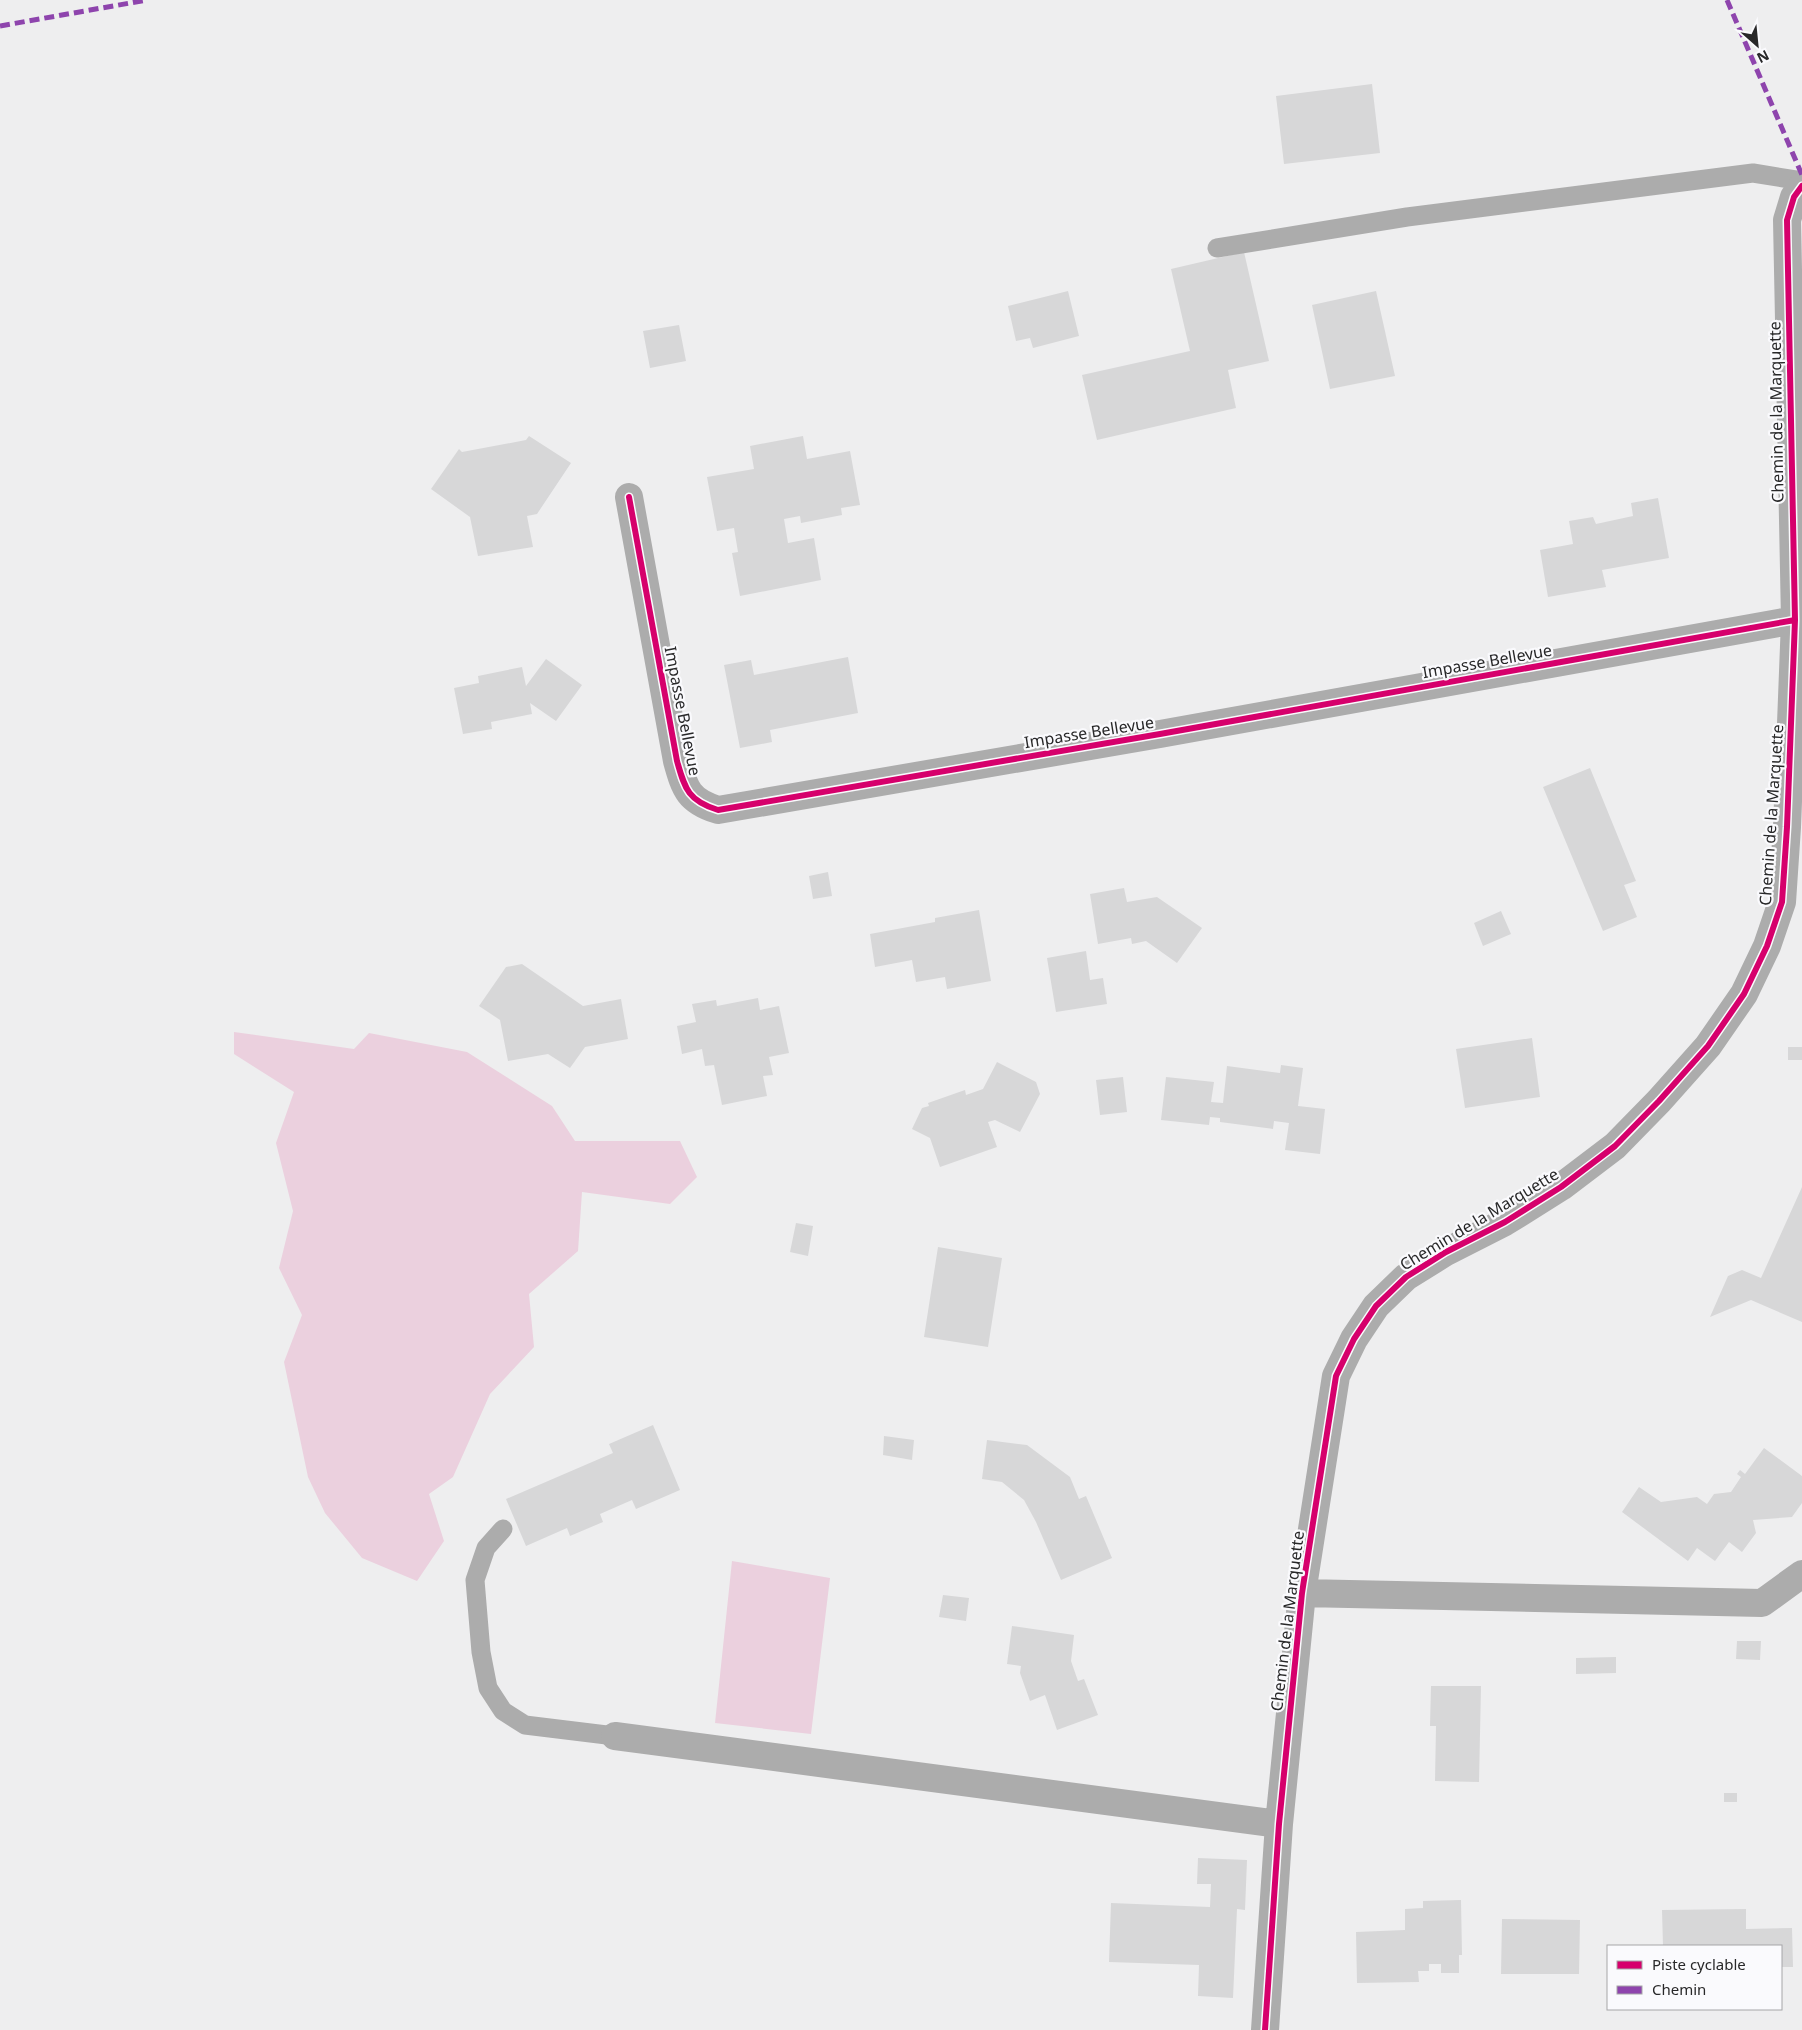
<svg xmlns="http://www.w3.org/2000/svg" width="1802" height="2030" font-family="'Noto Sans',sans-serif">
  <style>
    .green { fill: #ebd0de }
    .building { fill: #d7d7d8 }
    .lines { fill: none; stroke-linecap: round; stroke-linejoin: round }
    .lane { stroke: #acacac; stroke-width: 19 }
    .street { stroke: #acacac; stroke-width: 28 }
    .quiet { stroke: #8e44ad; stroke-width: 5; stroke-dasharray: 10 5; stroke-linecap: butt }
    .cycleway-casing { stroke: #fafafd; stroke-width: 9 }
    .cycleway { stroke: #d6006c; stroke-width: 6 }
    .labels { text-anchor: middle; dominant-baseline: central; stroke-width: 4.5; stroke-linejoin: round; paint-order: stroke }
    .street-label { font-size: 16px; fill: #282829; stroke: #fafafd }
  </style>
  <rect width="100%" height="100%" fill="#eeeeef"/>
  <path class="green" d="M234 1032 354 1049 369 1033 467 1052 552 1106 575 1141H680L697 1177 670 1204 582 1192 578 1251 529 1294 534 1347 490 1394 453 1477 429 1494 444 1541 417 1581 362 1558 325 1513 308 1477 284 1362 302 1315 279 1268 293 1211 276 1143 294 1092 234 1054Z
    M732 1561 830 1578 811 1734 715 1723Z"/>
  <path class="building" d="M1372 84 1380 153 1284 164 1276 96Z
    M1244 252 1269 361 1228 370 1236 408 1097 440 1082 375 1190 351 1171 269Z
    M1068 291 1079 336 1033 348 1030 338 1016 341 1008 306Z
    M1376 291 1395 376 1330 389 1312 305Z
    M679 325 686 361 650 368 643 331Z
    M529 436 571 463 537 514 527 516 533 547 478 556 470 517 431 489 459 449 462 452 526 440Z
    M803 436 807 459 850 451 860 505 841 508 842 515 801 523 800 516 784 519 788 543 814 538 821 580 740 596 732 553 738 552 734 528 717 531 707 477 754 469 750 446Z
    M1658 498 1669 558 1602 570 1606 587 1548 597 1540 550 1573 544 1569 521 1593 517 1596 524 1633 516 1631 503Z
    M848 657 858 713 770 730 772 742 740 748 724 665 751 660 754 675Z
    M546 659 582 685 556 721 530 703 532 714 491 722 492 729 463 734 454 688 479 683 478 676 522 667 526 686Z
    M1590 768 1636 881 1624 885 1637 917 1603 931 1543 787Z
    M828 872 832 896 813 899 809 876Z
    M1124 888 1127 902 1157 897 1202 928 1177 963 1146 941 1132 944 1131 938 1098 944 1090 894Z
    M979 910 991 981 947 989 945 977 916 982 912 960 875 967 870 934 935 922V918Z
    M1501 911 1511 934 1483 946 1474 923Z
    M1086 951 1090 980 1103 978 1107 1004 1056 1012 1047 958Z
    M522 964 583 1006 621 999 628 1039 585 1047 570 1068 548 1054 508 1061 500 1020 479 1006 506 967Z
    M758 998 760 1010 779 1006 789 1053 769 1057 773 1075 763 1076 767 1096 722 1105 714 1065 705 1066 702 1049 682 1054 677 1026 696 1022 692 1004 716 1000 717 1006Z
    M1532 1038 1540 1097 1465 1108 1456 1049Z
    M1788 1047H1802V1060H1788Z
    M997 1062 1036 1082 1040 1094 1020 1132 995 1120 988 1122 997 1147 940 1167 930 1138 912 1129 922 1108 929 1106 928 1103 965 1090 966 1095 983 1089Z
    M1281 1065 1303 1068 1298 1106 1325 1109 1320 1154 1285 1150 1289 1123 1274 1121 1273 1129 1220 1122V1118L1210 1117 1209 1125 1161 1120 1166 1077 1214 1082 1211 1102 1223 1103 1227 1066 1280 1073Z
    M1123 1077 1127 1112 1100 1115 1096 1080Z
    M1802 1187V1322L1751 1300 1710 1317 1728 1276 1742 1270 1761 1278Z
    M796 1223 813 1226 808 1256 790 1252Z
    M938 1247 1002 1258 988 1347 924 1337Z
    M653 1425 680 1490 636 1509 632 1500 600 1514 603 1522 570 1536 567 1528 526 1546 506 1499 613 1453 609 1444Z
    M884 1436 914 1440 912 1460 883 1455Z
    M987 1440 1027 1445 1070 1477 1079 1499 1086 1496 1112 1558 1061 1580 1036 1522 1024 1500 1002 1482 982 1479Z
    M1764 1448 1802 1476V1503L1792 1517 1753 1520 1756 1533 1742 1552 1729 1542 1715 1561 1697 1548 1688 1561 1622 1512 1639 1487 1661 1502 1697 1497 1707 1504 1714 1494 1731 1492 1741 1477 1737 1474 1740 1470 1745 1474Z
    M943 1595 969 1598 966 1621 939 1617Z
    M1012 1626 1074 1635 1071 1661 1078 1681 1084 1679 1098 1715 1057 1730 1045 1695 1030 1701 1020 1673 1021 1666 1007 1664Z
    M1737 1641H1761L1760 1660 1736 1659Z
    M1616 1657V1673L1576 1674V1658Z
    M1431 1686H1481L1479 1782 1435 1781 1436 1726H1430Z
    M1724 1793H1737V1802H1724Z
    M1198 1858 1247 1860 1245 1910 1237 1909 1233 1998 1198 1996 1199 1965 1109 1962 1111 1903 1210 1907 1211 1884H1197Z
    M1461 1900 1462 1955H1459V1973H1441V1964H1429V1971H1418L1419 1982 1357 1983 1356 1932 1405 1930V1909L1423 1908V1901Z
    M1746 1909V1929L1792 1928 1793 1967H1781V1946H1663L1662 1910Z
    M1502 1919 1580 1920 1579 1974H1501Z"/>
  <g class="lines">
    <path class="lane" d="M1217 248 1407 217 1753 173 1802 181
      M503 1529 486 1548 475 1580 481 1652 488 1688 503 1711 525 1725 615 1736"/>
    <path class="street" d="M629 497 677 761C685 790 689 801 718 810L1160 734 1795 620
      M1302 1593 1762 1603 1802 1574
      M615 1736 1279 1824
      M1265 2030 1279 1824 1302 1593 1336 1376 1354 1339 1376 1306 1406 1277 1446 1252 1505 1222 1561 1187 1615 1146 1659 1101 1708 1046 1744 994 1767 946 1782 902 1787 827 1795 620 1787 220 1794 197 1802 186"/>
    <path class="quiet" d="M1727 0 1802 175
      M0 26 147 0"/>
    <defs>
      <path id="cycleway" d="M629 497 677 761C685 790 689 801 718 810L1160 734 1795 620
        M1265 2030 1279 1824 1302 1593 1336 1376 1354 1339 1376 1306 1406 1277 1446 1252 1505 1222 1561 1187 1615 1146 1659 1101 1708 1046 1744 994 1767 946 1782 902 1787 827 1795 620 1787 220 1794 197 1802 186"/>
    </defs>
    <use href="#cycleway" class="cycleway-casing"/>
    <use href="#cycleway" class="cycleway"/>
  </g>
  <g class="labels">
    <g class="street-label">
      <text transform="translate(1776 412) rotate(-91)">Chemin de la Marquette</text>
      <text transform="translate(1487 661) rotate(-10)">Impasse Bellevue</text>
      <text transform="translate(683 711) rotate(79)">Impasse Bellevue</text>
      <text transform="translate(1089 732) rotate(-9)">Impasse Bellevue</text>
      <text transform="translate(1771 815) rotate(-86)">Chemin de la Marquette</text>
      <text transform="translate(1479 1219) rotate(-31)">Chemin de la Marquette</text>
      <text transform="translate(1287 1621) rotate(-83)">Chemin de la Marquette</text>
    </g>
  </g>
  <rect x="1607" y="1945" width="175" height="65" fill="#fafafd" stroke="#a6a6a8"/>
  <rect x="1617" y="1961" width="25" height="8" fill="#d6006c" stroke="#a6a6a8"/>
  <text x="1652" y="1970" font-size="15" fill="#282829">Piste cyclable</text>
  <rect x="1617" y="1986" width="25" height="8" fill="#8e44ad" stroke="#a6a6a8"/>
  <text x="1652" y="1995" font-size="15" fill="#282829">Chemin</text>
  <g transform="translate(1757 45) rotate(153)" stroke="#fafafd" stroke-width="4" paint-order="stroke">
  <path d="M0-4L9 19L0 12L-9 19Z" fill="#282829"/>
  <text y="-8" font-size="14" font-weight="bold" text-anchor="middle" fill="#282829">N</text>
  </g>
</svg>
